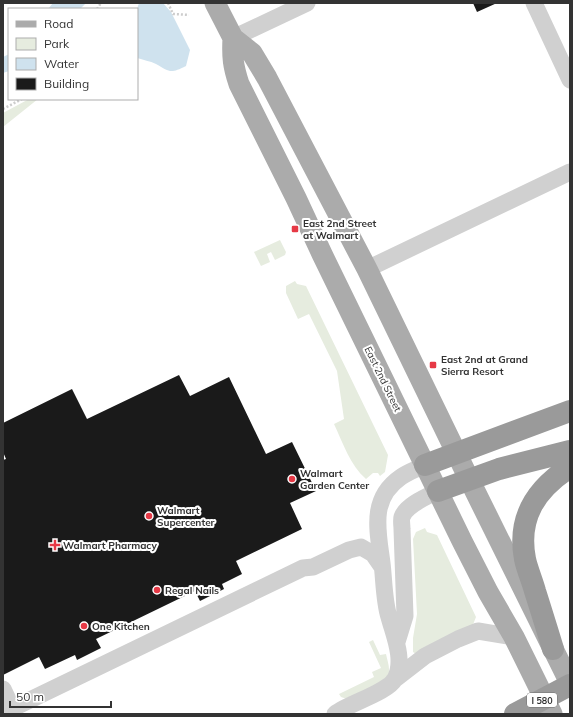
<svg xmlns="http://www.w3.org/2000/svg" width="573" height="717" font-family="Mulish,sans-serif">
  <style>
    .green { fill: #e6ecdf }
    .water { fill: #cfe2ee }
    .building { fill: #1a1a1a }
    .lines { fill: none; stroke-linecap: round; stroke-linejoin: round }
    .path { stroke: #cdcdcd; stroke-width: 2.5; stroke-dasharray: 2 2; stroke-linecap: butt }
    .minor { stroke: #d0d0d0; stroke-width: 17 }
    .major { stroke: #ababab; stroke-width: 21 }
    .highway { stroke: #9a9a9a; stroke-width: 22 }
    .highway-bridge { stroke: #9a9a9a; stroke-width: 22 }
    .poi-dot { fill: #e63946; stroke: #fff; stroke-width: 1.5 }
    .labels { text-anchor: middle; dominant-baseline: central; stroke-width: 4; stroke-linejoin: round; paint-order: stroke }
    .shield { fill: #fff; stroke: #707070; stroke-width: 1 }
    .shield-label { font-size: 9px; font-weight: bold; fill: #333 }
    .poi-label { font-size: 10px; font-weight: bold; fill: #333; stroke: #fff; text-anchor: start }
    .street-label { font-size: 10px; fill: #333; stroke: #fff }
  </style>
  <rect width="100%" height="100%" fill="#fff"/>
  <path class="green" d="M29 99H38L3 127V113Z
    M280 240 286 252 285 255 275 260 271 252 267 254 270 262 261 266 254 252Z
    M295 281 297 284 306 286 388 455 385 472 380 476 378 473H373L366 479C350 465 343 443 334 424L344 419 337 371 309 314 298 319 286 293V286Z
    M425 528 427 532 437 535 476 617 472 627 416 654 413 652V638L417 614 413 539 416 532Z
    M373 640 380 655 386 654C387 660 391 669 388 676 383 685 357 694 347 699L341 697 339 694 374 677 372 672 381 668 369 642Z"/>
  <path class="water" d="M53 3H86L80 9H48Z
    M139 3H163L171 12 190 50 186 66C170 74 170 72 156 64 150 61 143 60 137 58V9Z
    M9 54V71L3 73V57Z"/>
  <path class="building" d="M473 3H497L477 12Z
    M179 375 190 396 229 377 266 454 292 442 316 491 290 503 302 529 236 561 242 574 222 584 224 589 200 601 195 591 96 639 101 648 77 660 75 655 45 669 39 657 3 675V460L6 459 3 452V423L72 389 87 419Z"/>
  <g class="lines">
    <path class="path" d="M168 3 173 14 189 15
      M97 9 101 3
      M3 109 22 99"/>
    <path class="minor" d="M534 3 570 80
      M233 38 307 3
      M367 269 570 172
      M397 642 405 616 402 529C402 526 401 520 402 517 406 505 428 496 438 491
      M394 680 425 656 458 639 478 631 514 637
      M3 689 12 708
      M3 713 303 568 313 567 349 550 361 547 373 554 382 567
      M335 714C349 703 387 693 395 679 405 660 394 636 389 617 384 602 384 579 382 563 378 531 369 499 401 477 408 472 417 469 425 465"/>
    <path class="major" d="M215 3 233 38 252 53 267 78 367 269 469 479 570 683
      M233 38C232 57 233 66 239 84L296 198 322 254 462 541 488 592 514 637 552 714"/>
    <path class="highway" d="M425 465 570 411
      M438 491 499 469 570 451
      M553 649C547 629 541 610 535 591 532 580 527 569 525 559 517 517 536 489 570 467"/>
    <path class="highway-bridge" d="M515 714 570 685"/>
  </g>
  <g class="poi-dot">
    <rect x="291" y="225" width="8" height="8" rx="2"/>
    <rect x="429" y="361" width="8" height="8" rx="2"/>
    <circle cx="292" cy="479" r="4"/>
    <circle cx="149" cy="516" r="4"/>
    <path d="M53 539h4v4h4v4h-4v4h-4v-4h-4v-4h4z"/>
    <circle cx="157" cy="590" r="4"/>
    <circle cx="84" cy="626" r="4"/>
  </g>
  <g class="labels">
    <rect class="shield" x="527" y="693" width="30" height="14" rx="3"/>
    <g class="shield-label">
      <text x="542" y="700">I 580</text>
    </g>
    <g class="poi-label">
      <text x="303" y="223">East 2nd Street<tspan x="303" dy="12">at Walmart</tspan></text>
      <text x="441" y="359">East 2nd at Grand<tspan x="441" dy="12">Sierra Resort</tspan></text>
      <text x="300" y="473">Walmart<tspan x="300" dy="12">Garden Center</tspan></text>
      <text x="157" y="510">Walmart<tspan x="157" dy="12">Supercenter</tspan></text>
      <text x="63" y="545">Walmart Pharmacy</text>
      <text x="165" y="590">Regal Nails</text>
      <text x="92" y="626">One Kitchen</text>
    </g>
    <g class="street-label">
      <text transform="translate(383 379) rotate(64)">East 2nd Street</text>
    </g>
  </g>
  <rect width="573" height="717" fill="none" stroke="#333333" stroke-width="8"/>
  <rect x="8" y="8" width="130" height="92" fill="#ffffff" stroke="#adadad"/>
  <rect x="16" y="21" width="20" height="6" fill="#ababab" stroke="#adadad"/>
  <text x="44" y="28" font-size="12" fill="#333333">Road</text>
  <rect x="16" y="38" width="20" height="12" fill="#e6ecdf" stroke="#adadad"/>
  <text x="44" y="48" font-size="12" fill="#333333">Park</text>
  <rect x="16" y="58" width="20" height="12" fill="#cfe2ee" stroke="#adadad"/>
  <text x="44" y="68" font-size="12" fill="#333333">Water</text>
  <rect x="16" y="78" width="20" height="12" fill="#1a1a1a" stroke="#adadad"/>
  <text x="44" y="88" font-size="12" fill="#333333">Building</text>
  <path d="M10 701v6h101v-6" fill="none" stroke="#333333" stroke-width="2"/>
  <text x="16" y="701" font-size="12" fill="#333333" stroke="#ffffff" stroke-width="3" paint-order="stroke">50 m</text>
</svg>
